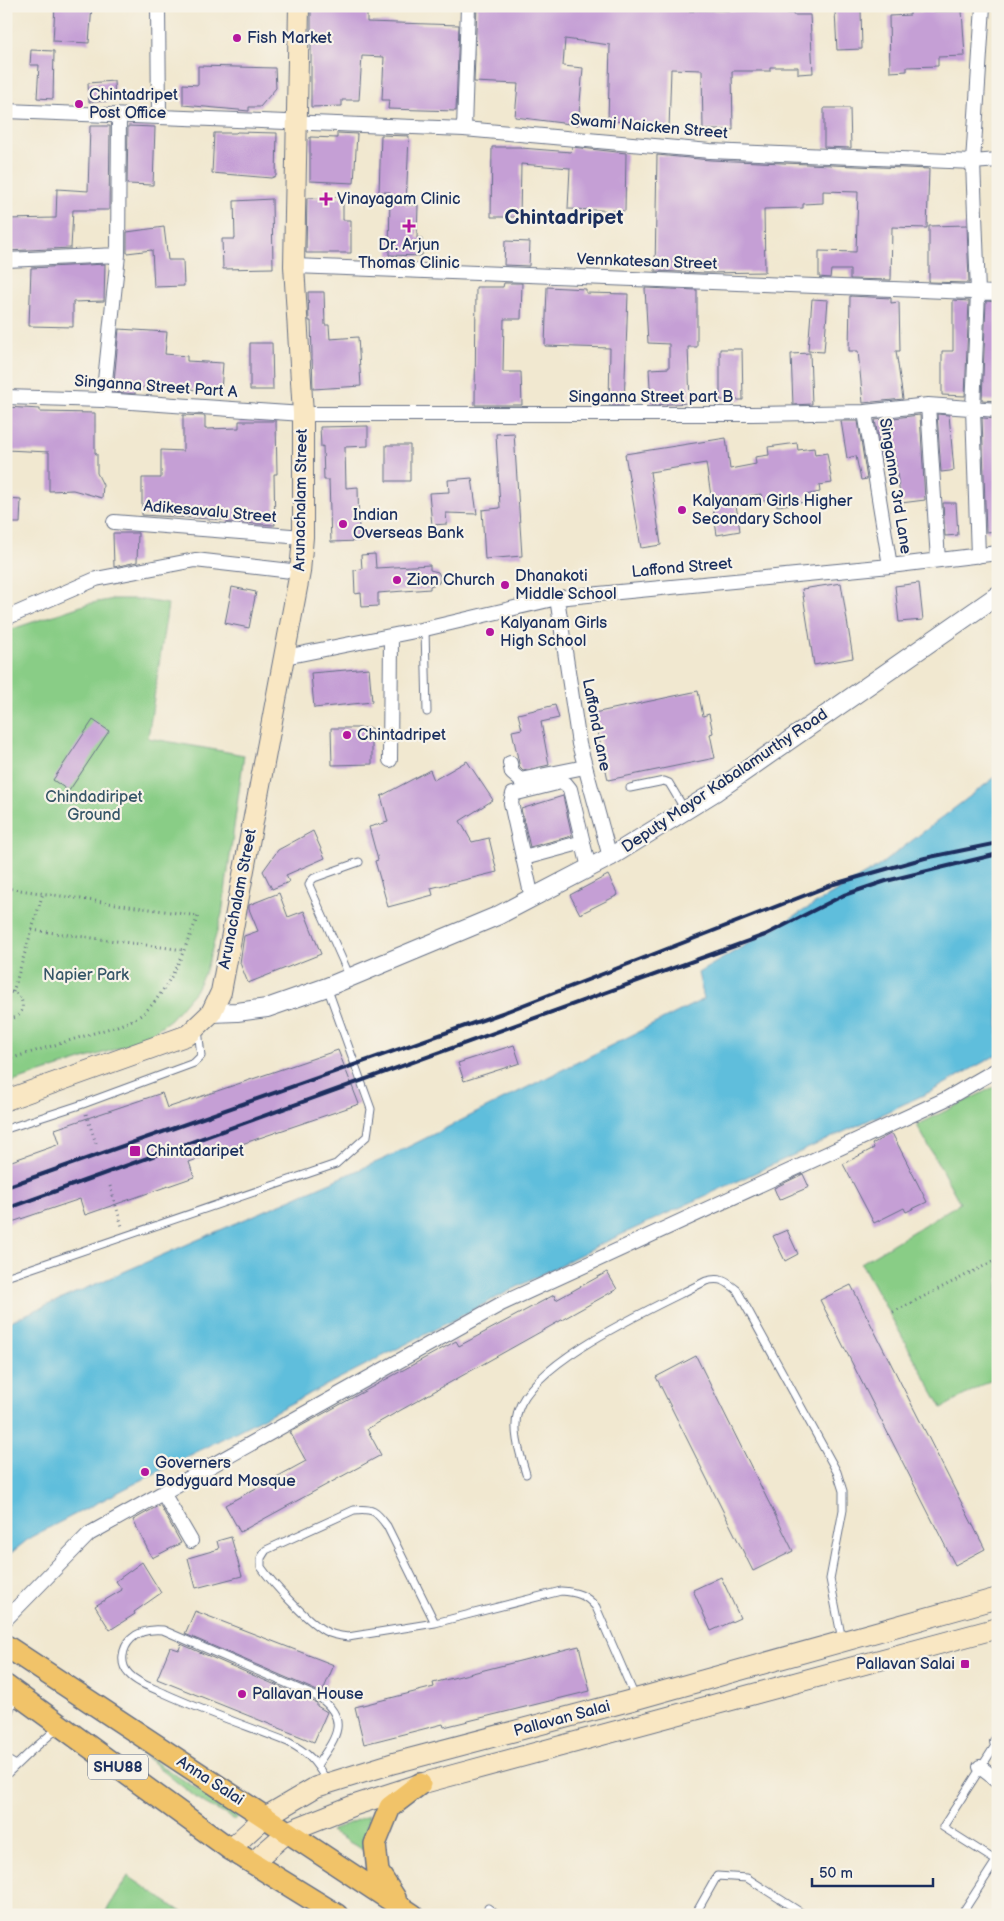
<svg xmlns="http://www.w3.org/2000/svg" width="1004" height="1921" font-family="'Balsamiq Sans',sans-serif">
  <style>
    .green { fill: #89cd86; stroke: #527e72 }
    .water { fill: #5ebedc; stroke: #3c769d }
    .building { fill: #c59fd5 }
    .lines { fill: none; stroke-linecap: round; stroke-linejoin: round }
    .service-casing { stroke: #667086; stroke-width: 9 }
    .minor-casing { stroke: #667086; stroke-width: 16 }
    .tertiary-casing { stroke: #667086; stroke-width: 20 }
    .secondary-casing { stroke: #667086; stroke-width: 22 }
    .primary-casing { stroke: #667086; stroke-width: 24 }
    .path { stroke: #667086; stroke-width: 3; stroke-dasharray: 1 4; stroke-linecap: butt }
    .service { stroke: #fff; stroke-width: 7 }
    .minor { stroke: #fff; stroke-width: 14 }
    .tertiary { stroke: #fff; stroke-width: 18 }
    .secondary { stroke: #f9e7c3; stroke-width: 20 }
    .primary { stroke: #f1c369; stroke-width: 21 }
    .rail { stroke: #1b2f5e; stroke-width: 4 }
    .poi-dot { fill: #b5179e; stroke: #f7f3e8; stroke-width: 2 }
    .labels { text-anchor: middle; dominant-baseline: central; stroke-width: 4.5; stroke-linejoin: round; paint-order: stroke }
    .shield { fill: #f7f3e8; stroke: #5d6a87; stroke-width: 1 }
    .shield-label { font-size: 15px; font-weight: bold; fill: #1b2f5e }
    .poi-label { font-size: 16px; fill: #1b2f5e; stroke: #f7f3e8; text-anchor: start }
    .street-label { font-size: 16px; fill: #1b2f5e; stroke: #f7f3e8 }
    .park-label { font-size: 16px; fill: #365668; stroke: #f7f3e8 }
    .district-label { font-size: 21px; font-weight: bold; fill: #1b2f5e; stroke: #f7f3e8 }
  </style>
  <rect width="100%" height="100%" fill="#f7f3e8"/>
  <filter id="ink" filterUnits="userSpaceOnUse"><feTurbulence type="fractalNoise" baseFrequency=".02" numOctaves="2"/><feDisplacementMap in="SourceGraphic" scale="10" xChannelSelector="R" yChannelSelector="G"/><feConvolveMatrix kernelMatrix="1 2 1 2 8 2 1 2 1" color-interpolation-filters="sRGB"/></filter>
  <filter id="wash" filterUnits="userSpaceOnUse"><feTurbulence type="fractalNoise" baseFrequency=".0096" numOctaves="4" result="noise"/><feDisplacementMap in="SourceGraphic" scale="20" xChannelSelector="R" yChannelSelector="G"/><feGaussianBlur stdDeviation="1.12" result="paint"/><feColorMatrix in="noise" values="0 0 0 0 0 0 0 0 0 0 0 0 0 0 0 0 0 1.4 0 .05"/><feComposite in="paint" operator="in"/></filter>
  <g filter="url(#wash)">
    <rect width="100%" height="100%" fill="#f1e8d0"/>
    <path class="green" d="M114 599H138L168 604 148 738 244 755 222 914 206 970 195 991 171 1019 148 1036 128 1045 6 1084V631L87 604Z
      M998 1085V1376L942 1408 861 1263 960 1203 917 1125Z
      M137 1750 239 1816 235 1820 199 1800Z
      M369 1815 363 1850 330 1831Z
      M128 1876 186 1915H111L106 1911Z"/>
    <path class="water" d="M998 775V1054L932 1091 599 1245 31 1537 6 1557V1323L386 1158 704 999 698 973 876 868Z"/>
    <g id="blocks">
      <path class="building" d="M55 6H92L89 43 53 41Z
        M311 6H367V22L459 25 456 111 388 109 389 100H382L384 57 362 56 359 100H342V106L311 107Z
        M477 6H593V8L694 11V10L771 11V13H793V15H810L813 73 798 74V67H770V71H732L733 130H703L702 70 671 69 669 129H638V122L608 121 610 45 565 39 563 66 583 68 578 125 515 117 518 84 474 82Z
        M861 10 862 49 837 50 835 11Z
        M962 11 965 56 938 57V66L907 67V71L890 72 889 16 910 15V12Z
        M31 50 54 51 53 99 37 98 39 65H30Z
        M198 66 275 68 276 88 260 107H249V111L183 105V84L198 85Z
        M114 81 115 101 89 102 88 83Z
        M824 108H850L851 148 824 147Z
        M90 126H110L109 210H73L71 248 6 251V219L56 218 57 189 88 191Z
        M128 126 155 127 153 185 127 184Z
        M237 132 277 133 276 176 271 178 212 173 214 133H236Z
        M337 133 357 134 354 183 310 181V137L337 138Z
        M381 135 409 136 406 205H418L417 238H422V256L389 255 390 192H379Z
        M492 147H521V148L571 152 572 147 626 153 625 211 568 209 570 168 521 164 520 217H491Z
        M657 155 710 160 929 169 927 228 892 227 891 280 850 279V270H831L830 278 819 277V251L856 252 858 192 823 191V203L803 204V208L764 209 765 272 706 273 655 271Z
        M343 197V220H351V253H306L307 198Z
        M272 199 273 268 223 269 222 239H235L234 201Z
        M967 225 969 283 929 282V226Z
        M164 227 168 260H183L184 286 154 287 152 250 127 253V232Z
        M505 241 530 242 529 266 504 265Z
        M105 264 104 301 73 302V327L29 326 31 268Z
        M504 283H522L521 319H504L503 372H521L522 405H475L476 287H503Z
        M547 287 586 289V293L628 294 624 405H609L610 348 545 346Z
        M645 288 697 290V347H688L690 403 651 405 649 369 669 368V344L648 343Z
        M308 292H324L325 325H329L330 339 358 337 361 386 313 389 311 321H309Z
        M850 296 891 298V303L899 302 900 351H896L903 399 863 403 858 351H849Z
        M812 299 828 300 824 352 808 351Z
        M953 300 969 301 965 396 942 395V351H953Z
        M986 301 998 302V401L982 400Z
        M119 329 167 332 165 354 187 356V361L223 363 221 392 163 387V389L136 387 135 394 113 392Z
        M250 343H272L273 390H250Z
        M720 349H742L743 400H720Z
        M810 353 812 404 793 405 791 354Z
        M6 407 40 409V412L95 413V453L97 454V473L103 485 102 498 73 490 49 491V452L6 450Z
        M937 414 949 415 954 470 950 471 941 472Z
        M183 415 205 416V429L239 428V421H276L277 474H274L275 525 227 522V520L142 515V478H161V450L183 451Z
        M920 415 925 500 901 503 895 458 882 460 875 420Z
        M982 418 998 419V531L986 532Z
        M841 421H858L867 479 861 480 856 456 847 458Z
        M368 426V446L345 447 346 488 358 487 359 541 331 542 329 480H324L323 446 321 447 320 427Z
        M514 433 522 556 485 559 482 510 500 508 496 434Z
        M726 438 730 469 756 464 755 457 769 455 768 447 797 443 798 450 814 448 815 455 827 453 832 483 819 485 820 492 805 495 806 502 777 506 776 499 762 501 761 494 735 498 740 531 717 535 706 463 650 472 661 545 641 548 625 454Z
        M386 445H410V481H386Z
        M472 478 477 514 446 513 447 524 432 525 429 493 449 492 448 480Z
        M6 499 21 500 20 523H6Z
        M943 503H956L958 535 945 536Z
        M113 533H138L137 562 114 567Z
        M375 554 376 568 430 565V570L438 572 440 576 439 583 430 586V589L378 593V606L362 607 361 593 355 594 354 570 362 569 361 555Z
        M841 583 853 658 814 665 802 589Z
        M919 583 923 620 899 622 895 586Z
        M232 587 256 592 249 628 225 623Z
        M369 668 372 702 314 708 311 673Z
        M698 691 703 716 709 714 713 733 710 734 715 758 608 780 594 713Z
        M555 705 559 718 541 722 549 765 523 771 520 768 512 731 522 729 518 714Z
        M93 720 109 731 69 791 53 780Z
        M331 728H372V764L332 765Z
        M467 761 493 800 460 821 472 842 489 838 497 872 431 888 433 895 388 907 375 861 378 860 369 827 388 822 381 796 430 770 434 780Z
        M563 796 572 836 530 847 521 809Z
        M313 831 325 858 286 875 289 882 272 889 263 871 278 850Z
        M608 875 618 895 580 914 570 895Z
        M279 893 288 917 304 911 321 954 248 983 240 963 244 936 258 931 249 909V905Z
        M514 1045 520 1063 464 1081 458 1063Z
        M338 1050 359 1104 189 1162 194 1177 85 1215 80 1199 6 1224V1163L60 1144 55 1129 162 1093 167 1108Z
        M892 1133 927 1202 906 1212 904 1208 874 1223 843 1164 874 1148 872 1144Z
        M803 1174 809 1187 779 1200 774 1188Z
        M787 1230 798 1254 785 1261 773 1236Z
        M607 1272 617 1289 367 1429 381 1455 240 1532 225 1505 306 1461 290 1432 456 1341 459 1346 554 1295 556 1300Z
        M851 1285 985 1549 955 1565 820 1300Z
        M696 1356 793 1551 753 1571 656 1377Z
        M160 1505 181 1543 152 1558 133 1520Z
        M231 1537 242 1576 196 1588 188 1558 219 1549 217 1541Z
        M142 1562 161 1593 134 1612 135 1614 110 1630 95 1606 122 1590 116 1581Z
        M721 1577 740 1618 711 1631 693 1590Z
        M195 1611 334 1665 322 1693 185 1634Z
        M181 1644 317 1703V1706L327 1712 314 1742 157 1679 170 1647 179 1650Z
        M579 1646 590 1691 444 1727 443 1724 364 1744 355 1707 434 1687 433 1683Z"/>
    </g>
  </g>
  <g filter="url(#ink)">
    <use href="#blocks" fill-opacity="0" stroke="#667086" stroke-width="1"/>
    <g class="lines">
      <defs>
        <path id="service" d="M425 629 427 712
          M630 788 664 781 669 783 685 810
          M350 977 309 885 310 882 314 878 359 862
          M6 1129 83 1104 194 1063 201 1056 198 1029
          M6 1277 336 1164 367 1136 371 1109 327 987
          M526 1474C520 1454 512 1431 518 1411 534 1359 658 1306 706 1281 720 1277 726 1281 737 1290L837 1472 843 1491V1510L830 1579 842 1640
          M435 1623 348 1637C340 1636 332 1635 325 1631 307 1621 273 1584 261 1567V1558L266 1550 354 1510C373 1508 376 1511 387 1526L435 1623 561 1591C577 1592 586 1595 596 1607L635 1697
          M6 1721 15 1695
          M998 1741 943 1827 998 1862
          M6 1759 16 1765
          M317 1765C334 1740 351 1721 320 1698L163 1630C152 1629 139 1631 131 1639 122 1648 119 1664 129 1674 138 1684 154 1688 166 1694 206 1712 247 1726 288 1742 309 1753 315 1761 327 1781
          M6 1775 30 1752 58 1728
          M488 1908 497 1915
          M695 1915 717 1876 747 1878 805 1915
          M961 1915 996 1861"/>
        <path id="minor" d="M158 6 159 117
          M6 111 464 129 710 151 973 162 998 160
          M464 129 468 6
          M6 260 118 255
          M294 266 998 293
          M6 397 103 400 303 414H751L865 412 928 405 998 410
          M103 400 118 255 119 116
          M928 405 938 560
          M865 412 890 566
          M114 522 303 537
          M978 556 973 409 978 292 973 162 983 6
          M557 598 579 744 610 857
          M6 618 96 579 195 560 300 572
          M285 657 425 629 557 598 890 566 998 553
          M390 760 391 636
          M510 763 512 773 520 780 585 767
          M524 858 583 842
          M532 898 511 803 513 794 561 782 566 784 570 789 589 868
          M163 1493 191 1541
          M6 1619 89 1534 501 1304 946 1099 998 1069
          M997 1742H998
          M980 1767 998 1781"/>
        <path id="tertiary" d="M211 1013 237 1012 267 1008 327 987 497 916 610 857 715 792 998 595"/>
        <path id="secondary" d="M6 1100 188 1035 211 1013 221 992 300 572 303 537V414L294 266 299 6
          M230 1849 265 1817 316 1787 394 1763 636 1699 998 1598
          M252 1863 289 1831 352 1806 420 1784 998 1628"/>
        <path id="primary" d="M6 1646 413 1915
          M6 1686 230 1849 337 1915
          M395 1898 378 1872 375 1844 390 1807 420 1784"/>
      </defs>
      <use href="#service" class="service-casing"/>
      <use href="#minor" class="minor-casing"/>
      <use href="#tertiary" class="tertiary-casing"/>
      <use href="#secondary" class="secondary-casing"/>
      <use href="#primary" class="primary-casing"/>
      <path class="path" d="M6 888 198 916C185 948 172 984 148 1009 140 1018 128 1022 117 1026L6 1060
        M32 930 184 950
        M6 991 18 994C24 1002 24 1010 17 1017L6 1020
        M13 992 43 893
        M86 1114 97 1146
        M110 1186 122 1226
        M893 1312 992 1262 998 1260"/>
      <use href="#service" class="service"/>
      <use href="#minor" class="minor"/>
      <use href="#tertiary" class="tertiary"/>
      <use href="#secondary" class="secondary"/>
      <use href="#primary" class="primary"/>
      <path class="rail" d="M6 1187 505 1012 834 884 925 858 998 843
        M6 1209 765 935 844 895 886 881 998 854"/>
    </g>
  </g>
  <g class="poi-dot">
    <circle cx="237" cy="38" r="5"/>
    <circle cx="79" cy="104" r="5"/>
    <path d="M323.5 191.5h5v5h5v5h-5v5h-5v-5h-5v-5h5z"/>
    <path d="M406.5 218.5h5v5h5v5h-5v5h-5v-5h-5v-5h5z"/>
    <circle cx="682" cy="510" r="5"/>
    <circle cx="343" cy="524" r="5"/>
    <circle cx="397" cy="580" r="5"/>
    <circle cx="505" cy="585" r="5"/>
    <circle cx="490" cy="632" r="5"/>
    <circle cx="347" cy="735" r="5"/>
    <rect x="129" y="1145" width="12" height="12" rx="2.5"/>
    <circle cx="145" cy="1472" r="5"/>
    <rect x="960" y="1659" width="10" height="10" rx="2.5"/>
    <circle cx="242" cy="1694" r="5"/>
  </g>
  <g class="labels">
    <rect class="shield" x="88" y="1754.5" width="60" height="25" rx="4"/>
    <g class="shield-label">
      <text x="118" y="1767">SHU88</text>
    </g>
    <g class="poi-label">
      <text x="247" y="38">Fish Market</text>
      <text x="89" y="95">Chintadripet<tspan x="89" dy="18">Post Office</tspan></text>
      <text x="337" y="199">Vinayagam Clinic</text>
      <text x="409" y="245" text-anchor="middle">Dr. Arjun<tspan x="409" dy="18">Thomas Clinic</tspan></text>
      <text x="692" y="501">Kalyanam Girls Higher<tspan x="692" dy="18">Secondary School</tspan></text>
      <text x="353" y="515">Indian<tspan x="353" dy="18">Overseas Bank</tspan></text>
      <text x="515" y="576">Dhanakoti<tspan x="515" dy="18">Middle School</tspan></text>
      <text x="407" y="580">Zion Church</text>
      <text x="500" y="623">Kalyanam Girls<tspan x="500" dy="18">High School</tspan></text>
      <text x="357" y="735">Chintadripet</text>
      <text x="146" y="1151">Chintadaripet</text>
      <text x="155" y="1463">Governers<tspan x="155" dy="18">Bodyguard Mosque</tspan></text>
      <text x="955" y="1664" text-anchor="end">Pallavan Salai</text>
      <text x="252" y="1694">Pallavan House</text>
    </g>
    <g class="street-label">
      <text transform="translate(649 127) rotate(5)">Swami Naicken Street</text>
      <text transform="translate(647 262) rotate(2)">Vennkatesan Street</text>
      <text transform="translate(156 387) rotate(4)">Singanna Street Part A</text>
      <text x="651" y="397">Singanna Street part B</text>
      <text transform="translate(895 486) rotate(81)">Singanna 3rd Lane</text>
      <text transform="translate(301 500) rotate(-89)">Arunachalam Street</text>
      <text transform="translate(210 512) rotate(5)">Adikesavalu Street</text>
      <text transform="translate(682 568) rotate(-5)">Laffond Street</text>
      <text transform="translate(596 725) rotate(79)">Laffond Lane</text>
      <text transform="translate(725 781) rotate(-34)">Deputy Mayor Kabalamurthy Road</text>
      <text transform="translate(238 899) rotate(-79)">Arunachalam Street</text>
      <text transform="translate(562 1719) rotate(-15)">Pallavan Salai</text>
      <text transform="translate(210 1781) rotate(33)">Anna Salai</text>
    </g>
    <g class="park-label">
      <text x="94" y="797">Chindadiripet<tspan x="94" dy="18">Ground</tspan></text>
      <text x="86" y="975">Napier Park</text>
    </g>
    <g class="district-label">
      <text x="564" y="217">Chintadripet</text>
    </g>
  </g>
  <rect width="1004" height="1921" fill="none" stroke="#f7f3e8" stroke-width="25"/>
  <path d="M812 1878v8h121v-8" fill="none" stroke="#1b2f5e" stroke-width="2.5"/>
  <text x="819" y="1878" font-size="15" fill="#1b2f5e" stroke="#f7f3e8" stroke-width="4" paint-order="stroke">50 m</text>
</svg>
